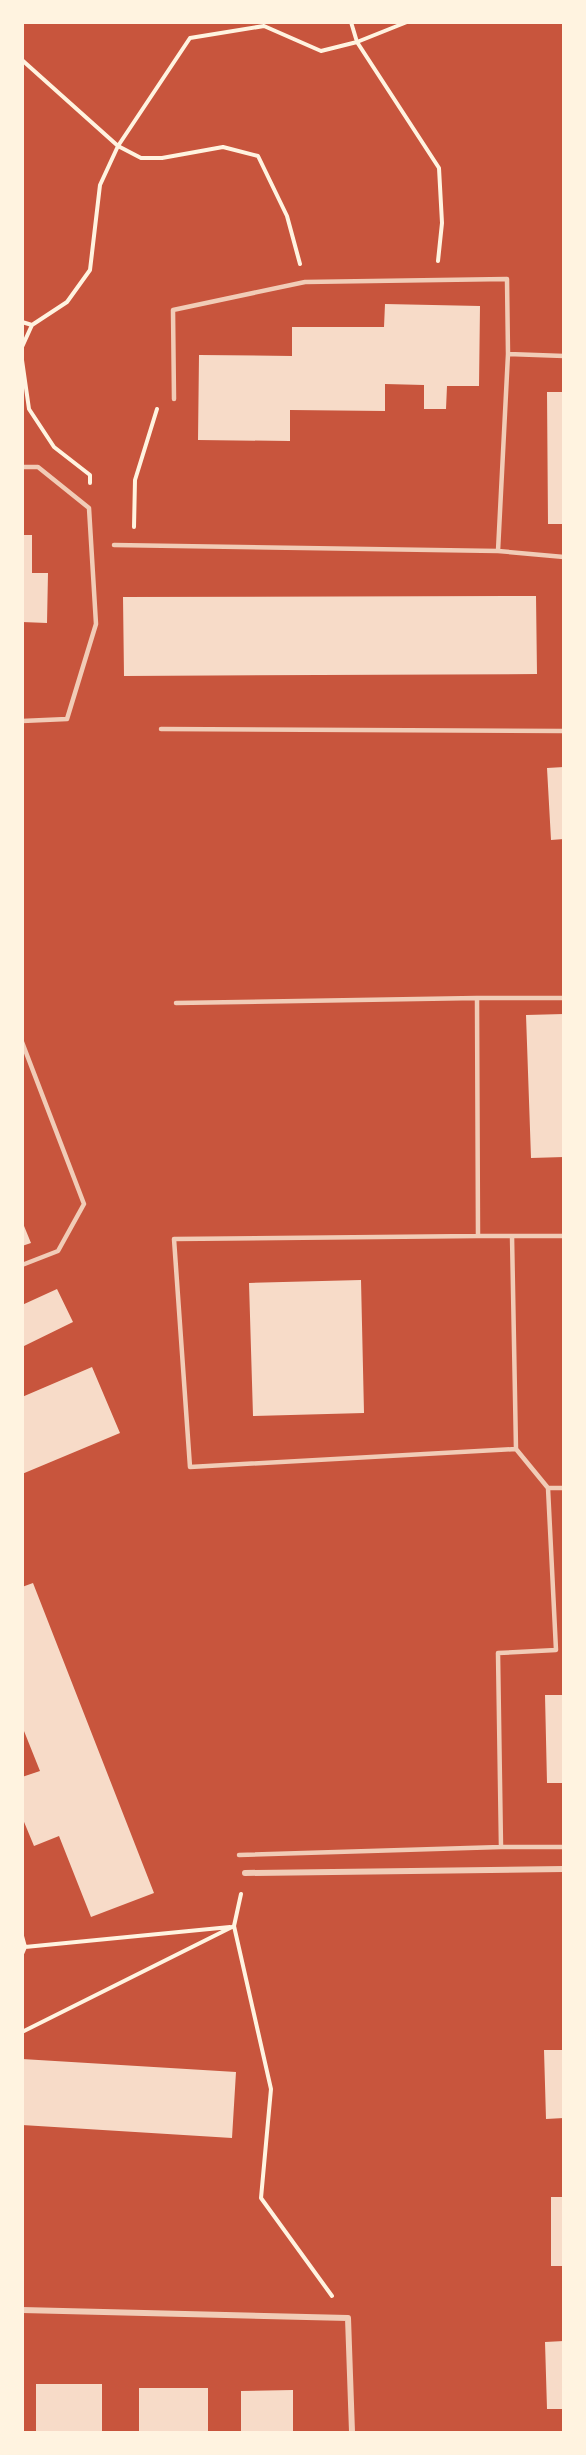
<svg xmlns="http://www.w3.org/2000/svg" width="586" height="2455" font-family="Raleway,sans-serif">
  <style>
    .building { fill: #f7dbc8 }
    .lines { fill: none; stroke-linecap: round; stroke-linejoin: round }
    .path { stroke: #fff3e0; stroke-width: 4 }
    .service { stroke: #f1ccb7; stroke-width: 4.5 }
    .minor { stroke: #f1ccb7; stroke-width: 6 }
  </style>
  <rect width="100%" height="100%" fill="#c8553d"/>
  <path class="building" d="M385 304 480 306 479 386H447L446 409H424V385L385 384V411L290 410V441L198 440 199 355 292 356V327H384Z
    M547 392H564V524H548Z
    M22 535H32V573H48L47 623 22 622Z
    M536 596 537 674 124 676 123 597Z
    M564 767V839L551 840 547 768Z
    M564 1014V1157L531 1158 526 1015Z
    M22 1221 31 1243 22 1246Z
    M361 1280 364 1413 253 1416 249 1283Z
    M57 1289 73 1322 22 1347V1305Z
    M92 1367 120 1433 22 1474V1397Z
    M33 1583 154 1893 91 1917 59 1836 34 1846 22 1817V1777L40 1771 22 1726V1587Z
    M545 1695H564V1783H547Z
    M544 2050H564V2118L546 2119Z
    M22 2059 236 2072 232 2138 22 2125Z
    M551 2197H564V2266H551Z
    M564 2341V2409H547L545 2342Z
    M36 2384H102V2432H36Z
    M139 2388H208V2432H139Z
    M293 2390V2432H241V2391Z"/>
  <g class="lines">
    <path class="path" d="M351 22 357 42 439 168 442 223 438 261
      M22 60 118 146 141 158H162L223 147 258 156 287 216 300 264
      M22 322 32 325
      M22 347 32 325 67 302 90 270 100 185 118 146 190 38 264 26 321 51 357 42 407 22
      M22 360 29 409 54 447 90 475V483
      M134 527 135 480 157 409
      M241 1894 234 1926 271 2089 261 2198 332 2296
      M22 1936 25 1947
      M22 1954 25 1947 230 1927
      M22 2032 234 1926"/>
    <path class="service" d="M174 399 173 310 305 282 507 279 508 354 564 356
      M22 467H38L89 508 96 624 67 719 22 721
      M114 545 498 551 564 557
      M498 551 508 354
      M161 729 564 731
      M564 998H477L478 1236H564
      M176 1003 477 998
      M22 1042 84 1204 58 1251 22 1265
      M478 1236 174 1239 190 1467 516 1449 512 1236
      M516 1449 548 1488H564
      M548 1488 556 1650 498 1653 501 1847H564
      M239 1855 501 1847"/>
    <path class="minor" d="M245 1873 564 1869
      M22 2310 348 2318 352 2432"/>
  </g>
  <rect width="586" height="2455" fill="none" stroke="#fff3e0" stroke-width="48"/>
</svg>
